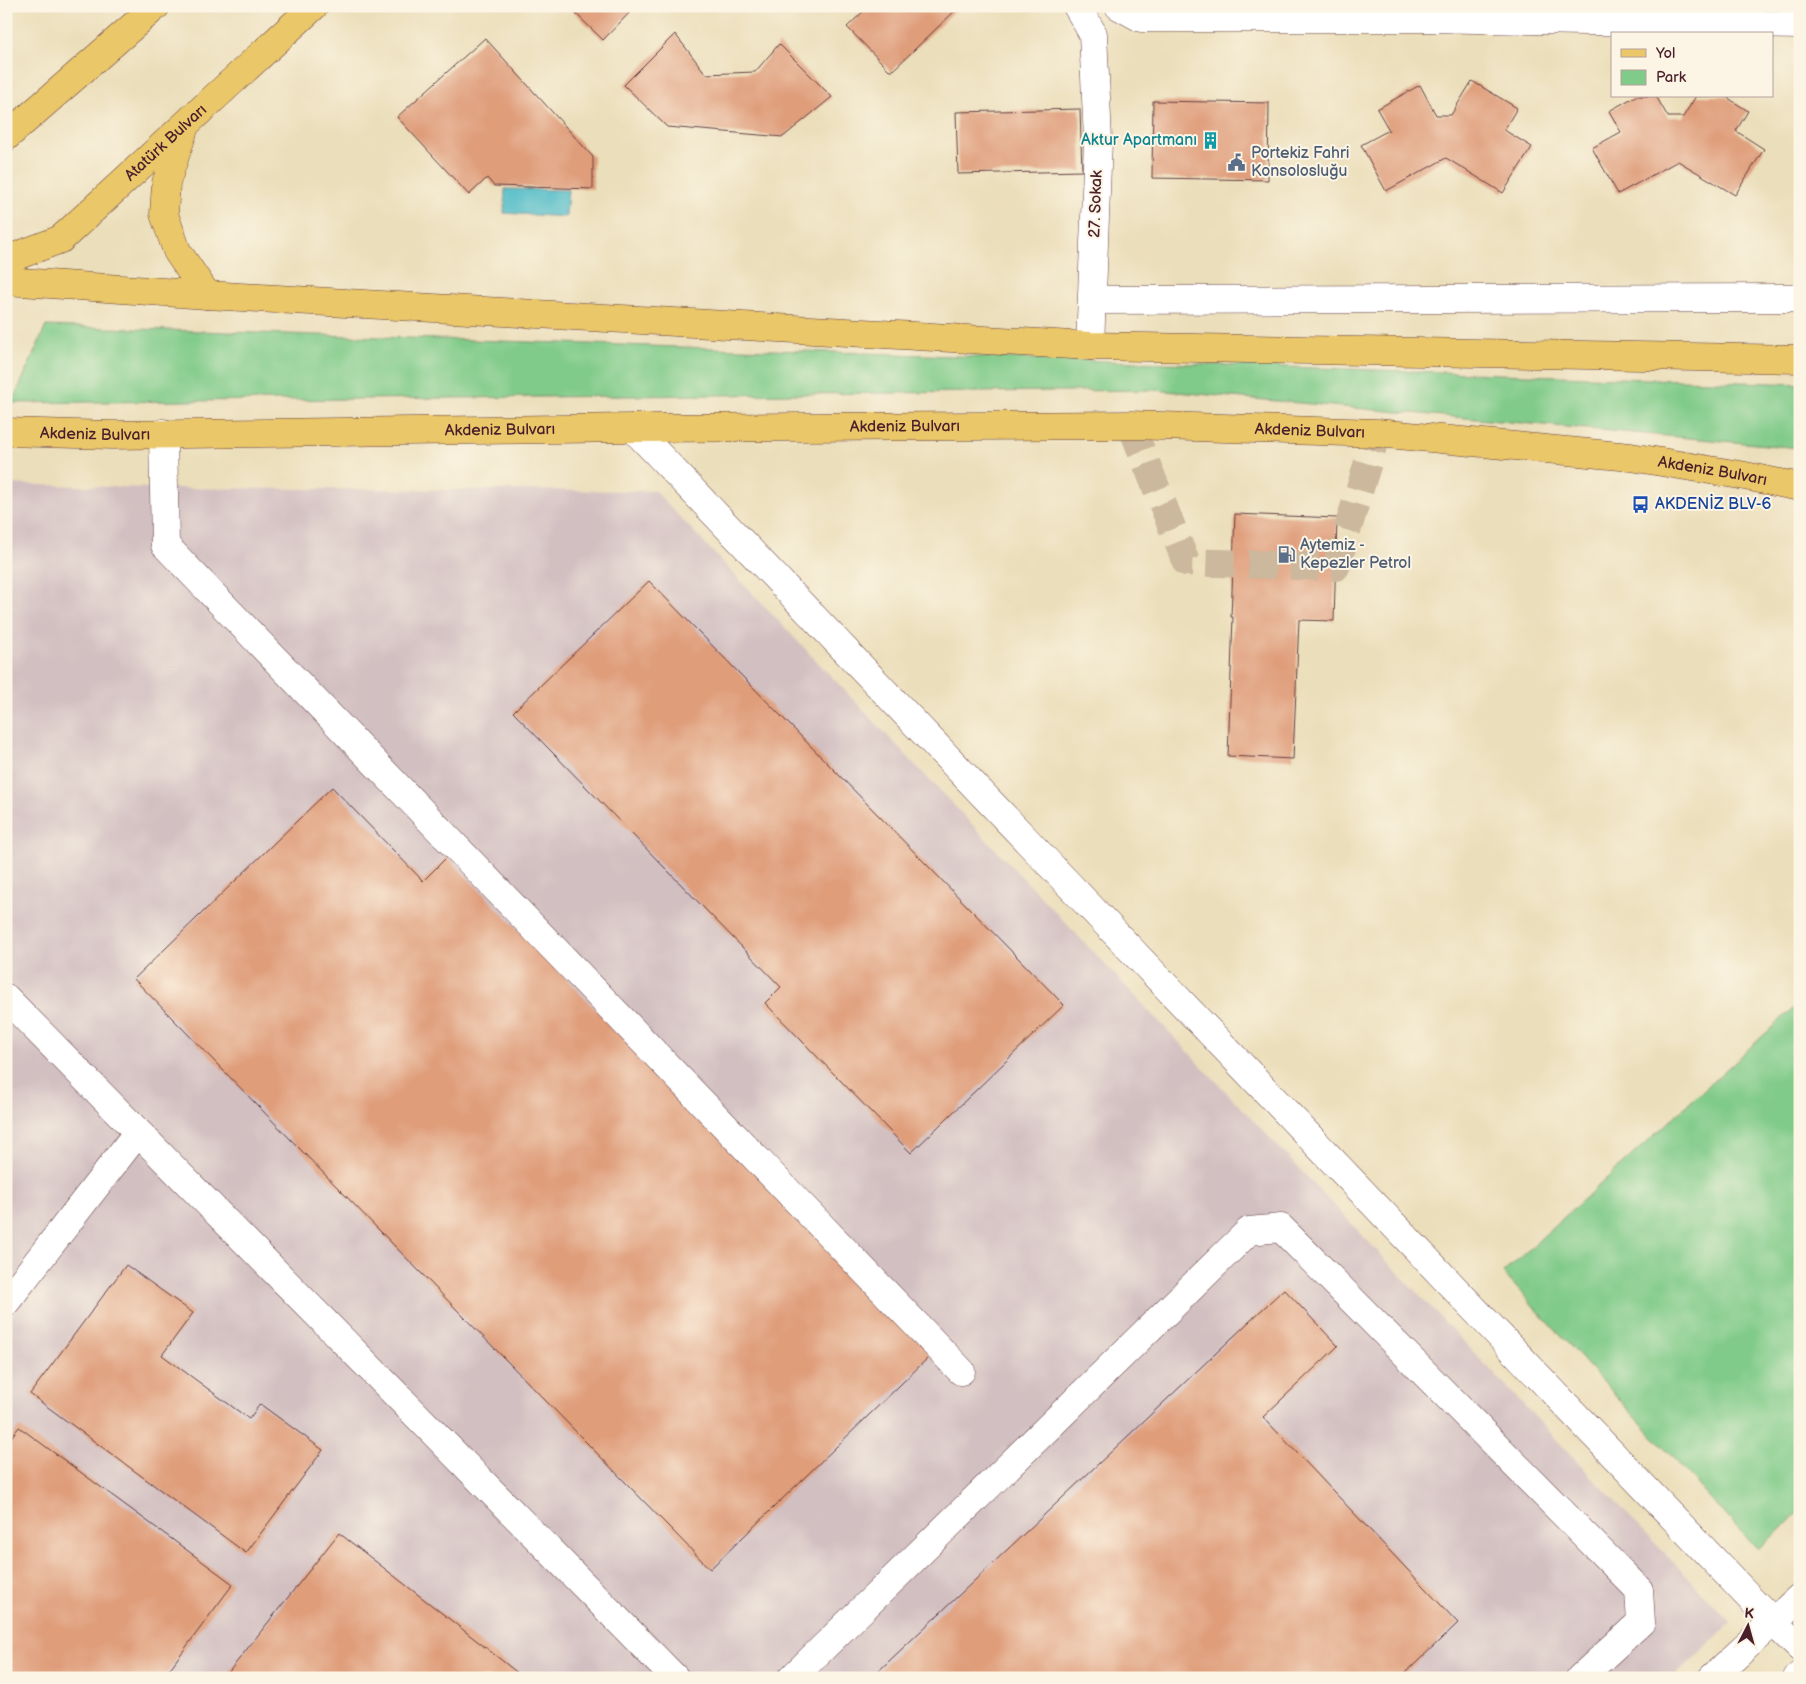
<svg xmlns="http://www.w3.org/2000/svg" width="1806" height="1684" font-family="'Balsamiq Sans',sans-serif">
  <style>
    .industrial { fill: #d2bfc1 }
    .green { fill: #80cb89; stroke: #65755a }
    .water { fill: #4ebbc7; stroke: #4c6d79 }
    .building { fill: #df9d7a }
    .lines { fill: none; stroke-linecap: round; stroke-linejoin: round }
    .minor-tunnel { stroke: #cbb89d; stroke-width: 28; stroke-dasharray: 28 14; stroke-linecap: butt }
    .minor-casing { stroke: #623c40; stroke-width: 29 }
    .major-casing { stroke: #623c40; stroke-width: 29 }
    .minor { stroke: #fff; stroke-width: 28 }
    .major { stroke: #eac769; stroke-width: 28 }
    .labels { text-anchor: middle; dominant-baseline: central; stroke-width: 4; stroke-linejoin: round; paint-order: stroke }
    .culture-label { font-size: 16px; fill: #0d838f; stroke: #fcf5e5; text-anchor: end }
    .street-label { font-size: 16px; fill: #4a1f2b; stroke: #fcf5e5 }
    .service-label { font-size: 16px; fill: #4e5e75; stroke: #fcf5e5; text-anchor: start }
    .transit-label { font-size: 16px; fill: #164399; stroke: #fcf5e5; text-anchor: start }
  </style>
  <rect width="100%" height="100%" fill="#fcf5e5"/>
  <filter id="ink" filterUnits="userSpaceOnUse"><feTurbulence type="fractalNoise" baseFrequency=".02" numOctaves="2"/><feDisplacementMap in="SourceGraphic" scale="10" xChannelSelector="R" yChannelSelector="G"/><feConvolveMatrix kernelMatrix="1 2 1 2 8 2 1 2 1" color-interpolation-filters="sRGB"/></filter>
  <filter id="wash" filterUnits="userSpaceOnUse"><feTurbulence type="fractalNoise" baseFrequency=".0096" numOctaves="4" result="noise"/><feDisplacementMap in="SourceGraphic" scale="20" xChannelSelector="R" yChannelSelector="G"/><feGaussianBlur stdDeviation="1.12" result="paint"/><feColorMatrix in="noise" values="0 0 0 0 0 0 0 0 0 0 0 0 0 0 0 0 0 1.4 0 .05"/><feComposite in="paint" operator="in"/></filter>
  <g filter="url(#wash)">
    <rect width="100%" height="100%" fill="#ebdeba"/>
    <path class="industrial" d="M6 484 152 488 655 491 1731 1623 1673 1678H6Z"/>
    <path class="green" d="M46 326 1800 384V448L1154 390 12 403Z
      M1800 1002V1511L1758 1550 1503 1273Z"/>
    <path class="water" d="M505 189 568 190 566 217 504 213Z"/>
    <g id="blocks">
      <path class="building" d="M568 6H636L603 40Z
        M869 6H960L891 72 847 27Z
        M675 34 706 74 755 72 779 44 832 97 783 137 667 127 624 85Z
        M485 38 593 157V189L494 186 487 178 469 195 397 117Z
        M1472 81 1517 108 1504 130 1532 147 1503 193 1446 158 1386 191 1361 145 1389 130 1377 109 1420 85 1436 115H1451Z
        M1636 96H1656L1668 117H1683L1696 96H1725L1748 111 1736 131 1764 149 1735 195 1678 161 1618 194 1592 148 1621 132 1609 111Z
        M1153 101 1269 103 1268 180 1152 178Z
        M1080 109 1082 171 958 174 956 112Z
        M1235 514 1337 518 1334 621 1299 620 1293 759 1228 756 1233 617H1231Z
        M649 581 1064 1005 911 1153 765 1003 781 987 513 712Z
        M332 787 423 881 447 857 932 1354 710 1569 134 979Z
        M126 1265 193 1313 162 1355 249 1419 260 1404 323 1450 246 1553 30 1394Z
        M1284 1289 1338 1346 1263 1417 1458 1623 1400 1678H871Z
        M19 1427 233 1584 163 1678H6V1444Z
        M339 1533 457 1625 524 1678H224Z"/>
    </g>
  </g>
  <g filter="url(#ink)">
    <use href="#blocks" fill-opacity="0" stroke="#623c40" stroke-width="1"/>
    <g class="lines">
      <path class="minor-tunnel" d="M1131 425 1186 562 1336 567 1377 433"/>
      <defs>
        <path id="minor" d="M1077 6 1093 34 1098 140 1090 346
          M1119 6 1141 18H1421L1800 25
          M1092 300 1800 298
          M633 428 1772 1621 1800 1648
          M163 433 165 545 961 1371
          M6 998 675 1678
          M6 1302 138 1132
          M792 1678 1249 1231 1281 1228 1639 1590 1641 1622 1580 1678
          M1712 1678 1800 1597
          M1797 1678 1800 1676"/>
        <g id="major">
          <path d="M184 129 166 183 164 214 177 251 207 295"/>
          <path d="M6 137 156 6"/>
          <path id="s1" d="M6 260 61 239 314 6"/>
          <path d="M6 281 207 295 1090 346 1800 359"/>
          <path id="s2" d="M6 432 112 435 633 428 1131 425 1377 433 1631 457 1740 475 1800 487"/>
        </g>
      </defs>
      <use href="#minor" class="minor-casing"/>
      <use href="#major" class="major-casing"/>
      <use href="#minor" class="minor"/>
      <use href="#major" class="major"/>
    </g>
  </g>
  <defs>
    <symbol id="building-bare" viewBox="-9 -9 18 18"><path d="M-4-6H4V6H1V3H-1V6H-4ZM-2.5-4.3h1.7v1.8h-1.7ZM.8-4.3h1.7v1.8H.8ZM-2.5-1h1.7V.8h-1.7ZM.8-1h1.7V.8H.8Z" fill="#0f9aa8" stroke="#fcf5e5" stroke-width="2.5" paint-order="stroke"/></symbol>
    <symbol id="civic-bare" viewBox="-9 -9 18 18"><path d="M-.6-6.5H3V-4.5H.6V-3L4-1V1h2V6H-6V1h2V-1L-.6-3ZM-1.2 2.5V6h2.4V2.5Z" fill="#5c6f8a" stroke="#fcf5e5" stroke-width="2.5" paint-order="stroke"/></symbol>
    <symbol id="bus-bare" viewBox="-9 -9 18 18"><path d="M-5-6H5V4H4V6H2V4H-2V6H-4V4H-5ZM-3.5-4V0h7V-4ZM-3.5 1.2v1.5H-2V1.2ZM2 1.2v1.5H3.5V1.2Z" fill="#1a4fb4" stroke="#fcf5e5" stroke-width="2.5" paint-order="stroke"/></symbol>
    <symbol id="fuel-bare" viewBox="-9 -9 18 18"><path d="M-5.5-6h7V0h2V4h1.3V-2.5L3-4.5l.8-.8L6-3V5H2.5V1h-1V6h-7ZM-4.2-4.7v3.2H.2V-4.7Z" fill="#5c6f8a" stroke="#fcf5e5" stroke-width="2.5" paint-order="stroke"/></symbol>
  </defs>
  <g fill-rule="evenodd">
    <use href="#building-bare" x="1198" y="128" width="25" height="25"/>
    <use href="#civic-bare" x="1224" y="150" width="25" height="25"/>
    <use href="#bus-bare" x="1628" y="492" width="25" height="25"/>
    <use href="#fuel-bare" x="1274" y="542" width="25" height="25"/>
  </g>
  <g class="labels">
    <g class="culture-label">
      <text x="1197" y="140">Aktur Apartmanı</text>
    </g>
    <g class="street-label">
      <text stroke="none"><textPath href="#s1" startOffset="201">Atatürk Bulvarı</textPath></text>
      <text transform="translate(1096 204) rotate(-88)">27. Sokak</text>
      <text stroke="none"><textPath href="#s2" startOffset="899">Akdeniz Bulvarı</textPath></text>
      <text stroke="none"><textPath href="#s2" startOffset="494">Akdeniz Bulvarı</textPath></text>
      <text stroke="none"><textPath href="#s2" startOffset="1304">Akdeniz Bulvarı</textPath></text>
      <text stroke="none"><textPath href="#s2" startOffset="89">Akdeniz Bulvarı</textPath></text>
      <text stroke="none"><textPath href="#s2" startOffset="1709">Akdeniz Bulvarı</textPath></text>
    </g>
    <g class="service-label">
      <text x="1251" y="153">Portekiz Fahri<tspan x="1251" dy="18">Konsolosluğu</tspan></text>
      <text x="1300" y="545">Aytemiz -<tspan x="1300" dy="18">Kepezler Petrol</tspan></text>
    </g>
    <g class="transit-label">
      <text x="1655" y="504">AKDENİZ BLV-6</text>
    </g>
  </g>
  <rect width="1806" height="1684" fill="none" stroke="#fcf5e5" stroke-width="25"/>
  <rect x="1611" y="32" width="162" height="65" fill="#fcf5e5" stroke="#b59f9b"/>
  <rect x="1621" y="49" width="25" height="8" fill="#eac769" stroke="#b59f9b"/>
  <text x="1656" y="58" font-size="15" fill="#4a1f2b">Yol</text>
  <rect x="1621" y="70" width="25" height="15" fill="#80cb89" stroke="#b59f9b"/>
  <text x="1656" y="82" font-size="15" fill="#4a1f2b">Park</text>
  <g transform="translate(1748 1626) rotate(6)" stroke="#fcf5e5" stroke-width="4" paint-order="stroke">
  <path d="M0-4L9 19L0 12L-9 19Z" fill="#4a1f2b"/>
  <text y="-8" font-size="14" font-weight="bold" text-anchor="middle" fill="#4a1f2b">K</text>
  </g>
</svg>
